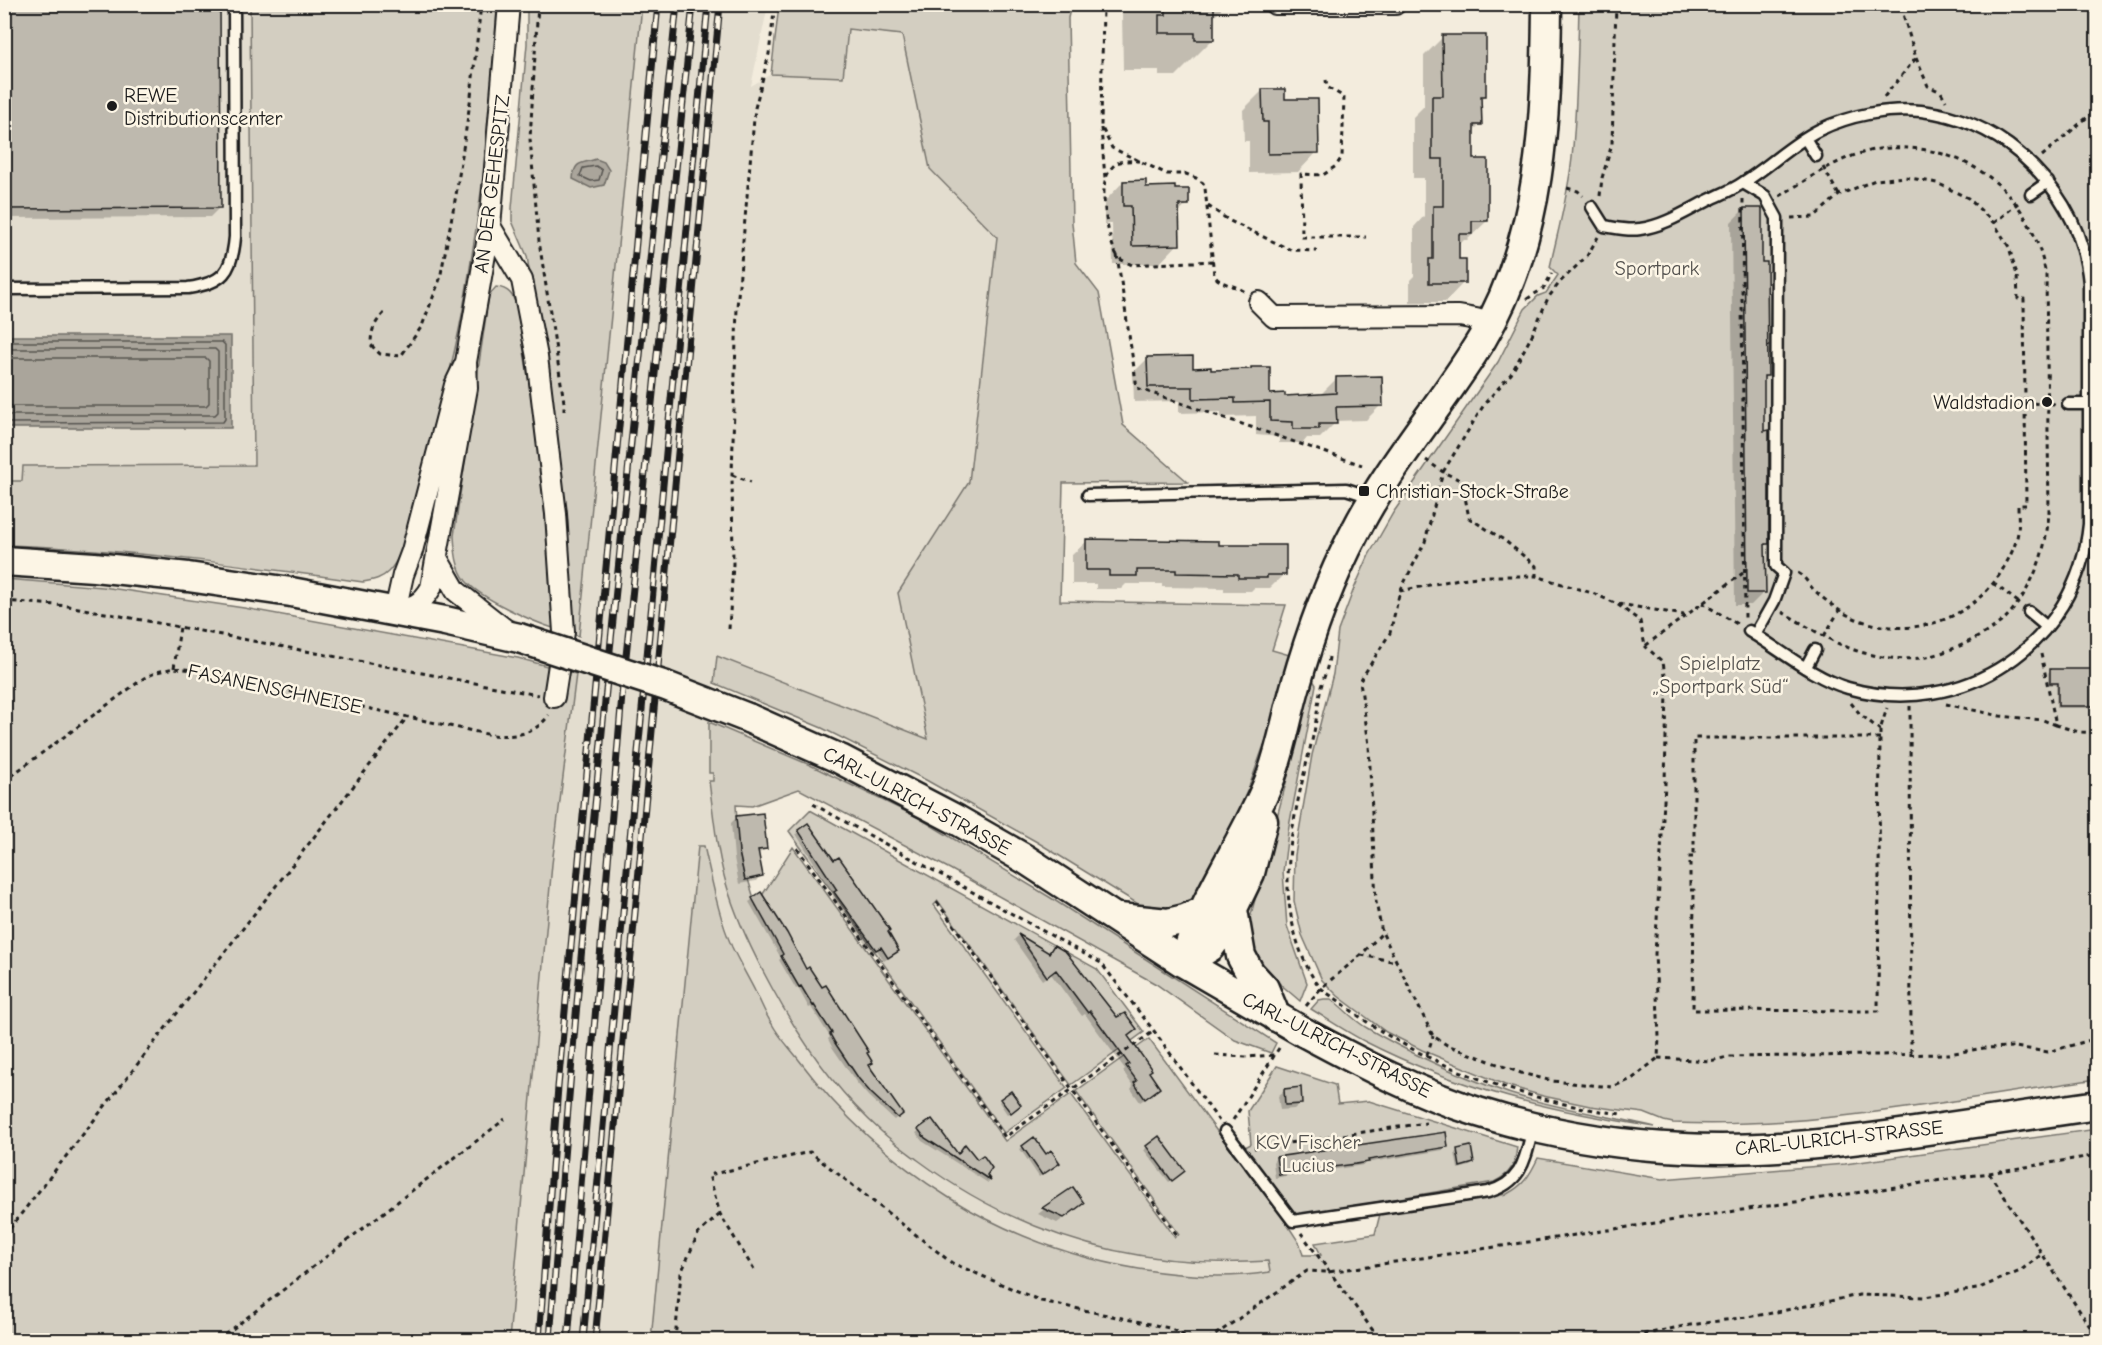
<svg xmlns="http://www.w3.org/2000/svg" width="2102" height="1345" font-family="'Comic Neue',sans-serif">
  <style>
    .built { fill: #e3ddcf }
    .green { fill: #d3cec1; stroke: #78756e; stroke-width: 1.5 }
    .water { fill: #aaa59b; stroke: #716e68; stroke-width: 1.5 }
    .shadow { fill: #0003 }
    .lines { fill: none; stroke-linecap: round; stroke-linejoin: round }
    .shore { stroke: #55534f; stroke-width: 1.5 }
    .building { fill: #beb9ae; stroke: #1c1c1c; stroke-width: 1.5 }
    .lane-casing { stroke: #1c1c1c; stroke-width: 15 }
    .street-casing { stroke: #1c1c1c; stroke-width: 24 }
    .secondary-casing { stroke: #1c1c1c; stroke-width: 33 }
    .path { stroke: #1c1c1c; stroke-width: 3; stroke-dasharray: 4.5 4.5; stroke-linecap: butt }
    .lane { stroke: #fcf5e5; stroke-width: 10 }
    .street { stroke: #fcf5e5; stroke-width: 20 }
    .secondary { stroke: #fcf5e5; stroke-width: 28 }
    .rail-casing { stroke: #1c1c1c; stroke-width: 7 }
    .rail { stroke: #fcf5e5; stroke-width: 4.5; stroke-dasharray: 14; stroke-linecap: butt }
    .secondary-bridge-casing { stroke: #1c1c1c; stroke-width: 33; stroke-linecap: butt }
    .secondary-bridge { stroke: #fcf5e5; stroke-width: 28 }
    .poi-dot { fill: #1c1c1c; stroke: #fcf5e5; stroke-width: 2 }
    .labels { text-anchor: middle; dominant-baseline: central; stroke-width: 5; stroke-linejoin: round; paint-order: stroke }
    .poi-label { font-size: 20px; fill: #1c1c1c; stroke: #fcf5e5; text-anchor: start }
    .street-label { font-size: 20px; fill: #1c1c1c; stroke: #fcf5e5 }
    .park-label { font-size: 20px; fill: #53514e; stroke: #fcf5e5 }
  </style>
  <rect width="100%" height="100%" fill="#f3ecdd"/>
  <filter id="ink" filterUnits="userSpaceOnUse"><feTurbulence type="fractalNoise" baseFrequency=".0167" numOctaves="2"/><feDisplacementMap in="SourceGraphic" scale="12" xChannelSelector="R" yChannelSelector="G"/><feConvolveMatrix kernelMatrix="1 2 1 2 8 2 1 2 1" color-interpolation-filters="sRGB"/></filter>
  <g filter="url(#ink)">
    <path class="built" d="M4 5H250L254 466H23V481H5Z
      M642 5H768L751 86 771 74 843 77 848 29 902 35 930 169 997 237 969 482 898 593 928 740 717 656 709 722 710 773H713V781L709 782 716 840 729 892 941 1177 999 1210 1058 1235 1116 1252 1174 1261 1229 1264 1269 1261 1270 1272 1229 1276 1173 1275 1114 1265 1053 1249 992 1224 934 1189 873 1142 822 1090 772 1024 732 945 715 896 705 846H698L651 1340H509L552 864 576 674Z"/>
    <path class="green" d="M250 5H497C494 100 481 204 465 298 455 358 438 416 423 475 416 500 406 555 388 572 381 579 373 580 363 582 244 565 125 549 5 545V481H22L23 466 254 465Z
      M527 5H642L579 636 569 633 545 378 527 256 512 221V208L527 44Z
      M779 5H1071L1068 18 1072 223 1076 263 1099 293 1123 425 1188 482 1063 483 1060 601 1286 605 1272 650 1293 656 1275 714 1249 787 1211 870 1192 901 1177 913 1143 907 1037 842 926 780 822 728 714 683 717 656 928 739 898 593 969 482 997 237 930 169 902 35 848 29 843 77 771 74Z
      M1579 5H2097V1079C1957 1099 1816 1129 1673 1123L1664 1121 1644 1113 1590 1106 1543 1096 1505 1085 1422 1050 1386 1032 1338 996 1322 980 1302 935 1294 901 1295 855 1312 755 1333 674 1338 631 1353 591 1369 555 1393 513 1498 362 1525 309 1538 296 1546 293 1558 275 1550 267C1558 231 1568 195 1572 158 1577 107 1578 56 1579 5Z
      M496 287C509 288 513 295 517 307L537 434 556 629C533 622 480 598 466 581 456 568 455 552 454 536L489 295Z
      M5 579 103 587 244 608 518 658 576 674 552 864 509 1340H5Z
      M1309 679 1313 680 1316 685 1288 832 1283 872 1287 926 1307 983 1300 1001 1272 977 1256 960 1249 922 1290 768Z
      M709 722 810 765 919 818 1051 898 1276 1043 1271 1053 1235 1040 1156 984 950 869 799 789 752 806 736 805 739 852 745 879H748L756 905 793 847 1005 1141 1071 1094 1175 1237 1179 1234 1076 1091 1149 1039 1233 1153 1251 1144 1248 1111 1277 1066 1335 1085 1338 1104 1369 1101 1517 1147C1515 1165 1511 1174 1494 1182L1283 1218 1300 1244 1303 1255H1321L1315 1243 1375 1234 1380 1214 1507 1194C1524 1185 1530 1175 1538 1158L1662 1179 1845 1164 2097 1129V1340H651L698 846H704C712 880 718 915 732 947 739 962 748 977 755 991 761 1002 765 1014 772 1024 779 1037 790 1048 799 1060 883 1171 1001 1246 1139 1269 1182 1276 1227 1279 1270 1272L1268 1261C1140 1270 1022 1237 918 1160 906 1151 893 1142 882 1132 837 1092 801 1041 772 988 755 957 740 927 729 893 717 857 714 819 709 781H713V773H709Z
      M810 810 1097 969 1144 1032 1071 1085 938 901 934 905 1067 1088 1004 1133 789 831Z
      M1324 999H1331C1344 1008 1353 1020 1367 1028 1411 1054 1460 1076 1508 1093 1556 1109 1606 1115 1655 1127 1551 1111 1460 1090 1366 1042 1347 1032 1329 1020 1311 1009L1319 1000Z"/>
    <path class="water" d="M596 159 604 162 609 170 604 185 591 188 573 179C574 160 583 164 596 159Z
      M4 336H231V428H5Z"/>
    <path class="shadow" d="M4 4 219 208 210 217 4 218Z
      M1130 4H1221V10L1213 18V39L1176 76H1159V70H1123L1122 13Z
      M1443 37 1485 95 1480 100V124L1473 131V161L1487 221 1467 240H1464L1458 246V261L1464 282 1445 302H1410V280L1414 276V227L1424 216V178H1413V117L1424 106V56Z
      M1263 90 1284 101 1317 152 1298 172 1249 173V141H1244L1243 110Z
      M1123 182 1144 188 1173 191 1188 204 1178 213V244L1159 264H1113L1112 224H1104V202Z
      M1744 209 1761 264 1767 376 1762 380 1767 544 1764 547V592L1751 605H1735L1731 222Z
      M1148 358 1192 369 1209 371H1249L1251 368 1268 395 1284 397 1322 395V393L1337 378 1381 405 1366 420 1335 421V423L1320 438H1307L1303 443H1279V437L1256 435V416L1221 417V412L1179 413V401L1134 402 1133 373Z
      M2098 434V500H2089V442Z
      M1087 541 1217 546 1284 574 1270 588H1254L1251 591H1224V588L1162 587V584H1126L1121 589H1096V584H1072V555Z
      M2050 670H2098V685H2093V706L2090 708H2056V685H2048V673Z
      M737 817 765 849 757 855 761 875 756 881 739 884 734 858 731 823Z
      M799 831 834 862 886 932 894 954 884 961 877 950 872 953 832 897 834 894 796 834Z
      M760 894 805 971 901 1114 894 1120 868 1096 856 1082 832 1047 828 1039 830 1037 811 1007 809 1008 798 988 796 989 779 960 781 958 749 902Z
      M1018 936 1048 954 1054 947 1148 1072 1154 1093 1140 1102 1131 1089 1133 1086 1123 1071 1125 1069 1085 1014 1082 1016 1051 974 1042 980 1014 940Z
      M1285 1090 1301 1103 1294 1109 1280 1110 1278 1096Z
      M1001 1100 1017 1108 1007 1114 999 1102Z
      M931 1121 957 1156 986 1175 989 1181 988 1183 922 1141 916 1133Z
      M1447 1146 1443 1150 1366 1163 1364 1165 1330 1170 1329 1168 1275 1178 1273 1162 1276 1158Z
      M1023 1147 1055 1165 1039 1177 1020 1149Z
      M1147 1147 1180 1174 1169 1182 1144 1150Z
      M1457 1151 1473 1163 1470 1166 1458 1169 1455 1153Z
      M1072 1189 1082 1203 1077 1209 1057 1223 1038 1214Z"/>
    <g class="lines">
      <path class="shore" d="M596 166 602 170 599 180 591 181 580 176 583 168Z
        M4 342H222L225 345V419L223 422 4 423
        M4 349H215L218 352V412L215 415H4
        M4 358H206L209 361V403L206 406H4"/>
    </g>
    <path class="building" d="M4 4H220L221 208 4 209Z
      M1166 4H1214V40H1195V33H1159V15H1166Z
      M1442 35H1486V96H1481L1482 125H1474V159H1488V221H1472V234H1459V259H1466V283H1429V259H1433V206H1443V159H1432V96H1443Z
      M1262 89H1285V99H1318L1319 153 1268 154V122H1263Z
      M1146 180V187L1175 186V189H1189V205H1179L1180 245 1132 246 1131 206H1123V181Z
      M1744 208H1762V262H1767L1768 376H1764V431L1769 430V544H1765L1766 593H1747Z
      M1193 356V368L1211 367V370L1251 369V367H1270V394L1285 393V396L1336 393V377L1382 376 1383 406 1336 407 1337 424H1319V429H1293V422L1270 421V402L1235 403V398L1193 399V387H1148L1147 357Z
      M1086 539 1219 541V545H1286V575H1267V578H1238V574L1176 573V570H1137V576H1109V570H1086Z
      M2050 669H2094V706H2058V683H2050Z
      M763 813 767 849 758 850 763 876 745 880 739 852 736 816Z
      M808 823 834 860 839 857 890 930 888 932 899 951 888 958 881 947 876 950 834 892 837 890 798 830Z
      M761 892 787 933 806 969 809 967 822 987 826 985 869 1052 867 1053 873 1063 869 1065 872 1070 903 1114 898 1118 871 1093 859 1079 835 1043 830 1034 832 1033 814 1005 813 1006 801 986 799 987 781 956 783 954 752 898Z
      M1018 934 1049 953 1054 945 1066 952 1117 1017 1125 1013 1137 1029 1128 1036 1152 1070 1149 1072 1160 1088 1145 1099 1134 1083 1137 1081 1126 1066 1129 1064 1090 1011 1088 1013 1056 970 1047 977Z
      M1301 1087 1302 1104 1285 1105 1284 1089Z
      M1011 1091 1021 1105 1011 1113 1000 1099Z
      M932 1119 958 1154 965 1144 977 1159 983 1155 992 1168 987 1175 991 1181 925 1138 918 1129Z
      M1446 1132 1448 1147 1368 1160 1369 1162 1356 1164 1333 1167V1166L1279 1175 1276 1157Z
      M1159 1136 1185 1171 1172 1181 1146 1146Z
      M1034 1137 1046 1154 1051 1150 1060 1163 1042 1175 1022 1146Z
      M1471 1146 1474 1163 1460 1167 1457 1149Z
      M1073 1187 1084 1203 1064 1218 1042 1208Z"/>
    <g class="lines">
      <defs>
        <path id="lane" d="M1805 138 1816 156
          M1743 183 1765 196 1777 218 1776 566 1784 573 1774 601 1755 635
          M2031 194 2048 182
          M1592 207 1604 226C1617 228 1628 231 1640 229 1664 226 1687 211 1707 201 1719 195 1733 190 1744 182 1770 166 1791 144 1819 130 1850 115 1887 108 1921 111 1957 115 1992 130 2020 154 2059 188 2084 230 2089 283V524C2077 645 1963 720 1848 688 1815 679 1779 649 1749 631
          M4 289 188 288C223 283 232 272 235 237L234 4
          M2068 404H2098
          M1088 495 1346 489 1374 498
          M2029 612 2047 627
          M1806 667 1815 650
          M1225 1131 1293 1221 1488 1192C1523 1182 1525 1159 1533 1128"/>
        <path id="street" d="M1275 4H1395
          M490 226 522 280 537 357 556 514 564 632 554 697
          M1259 302 1274 317 1459 316 1476 319 1490 325
          M466 362 455 385 412 551 403 575 395 611C413 607 421 605 431 588L467 388 466 362 490 226 509 4
          M437 558 456 591 511 634"/>
        <path id="secondary" d="M4 561 94 567 188 577 291 592 445 621 519 638
          M748 718 840 759 957 820 1025 859 1184 963 1279 1018
          M1233 910 1241 956 1250 973 1264 988 1276 1017
          M1119 918 1168 923 1185 919 1204 911
          M1184 963C1201 900 1243 844 1268 784 1281 753 1286 719 1295 688 1310 634 1329 581 1355 532 1390 463 1442 405 1482 339 1542 238 1546 119 1547 4
          M1184 963 1210 947 1222 931 1250 873 1263 821
          M1305 1033C1361 1063 1417 1093 1478 1112 1544 1133 1614 1145 1683 1148 1760 1152 1838 1143 1914 1132 1975 1123 2036 1114 2098 1105"/>
      </defs>
      <use href="#lane" class="lane-casing"/>
      <use href="#street" class="street-casing"/>
      <use href="#secondary" class="secondary-casing"/>
      <path class="path" d="M538 4 530 139 539 241 564 402V414
        M1103 4 1101 126 1112 148 1167 174H1186L1196 178 1203 183 1205 188 1214 275C1221 286 1235 284 1245 292
        M1916 58 1928 86 1941 92 1946 101
        M1326 80 1327 87 1344 97 1342 157 1336 166 1323 175 1301 174 1302 237H1366
        M1884 97 1916 58 1900 4
        M1101 128 1105 178
        M2042 156 2098 108
        M1140 161C1133 161 1124 160 1117 163 1112 166 1108 172 1106 178 1100 192 1108 242 1117 255 1121 261 1126 262 1132 265L1213 261
        M1823 167 1839 195
        M1567 188 1578 191 1583 196
        M1600 196 1602 178 1612 144 1616 4
        M1780 196C1808 179 1836 159 1869 151 1922 139 1984 160 2016 204 2032 225 2041 249 2046 275L2049 511C2047 548 2035 583 2011 612 1995 632 1953 651 1927 657 1910 660 1890 659 1873 655 1840 649 1811 628 1782 612
        M1743 199 1742 299 1745 618
        M1208 206 1230 221 1291 250 1317 251
        M1791 218 1814 217 1839 195 1875 180 1905 177 1937 183 1968 198 1994 223 2009 247 2017 275 2018 299H2024L2026 505H2018C2018 514 2019 523 2018 532 2016 547 2007 562 2000 574 1967 623 1908 640 1854 618 1839 612 1825 600 1813 589 1808 583 1804 576 1798 573
        M1994 223 2018 203
        M1598 237 1587 256 1560 282 1548 298 1531 337 1511 374 1485 403 1443 472 1462 481 1469 518 1504 540 1536 566V576L1595 594 1617 604 1640 621 1645 646 1743 573
        M1117 255 1137 388 1362 465
        M1527 299 1544 288 1552 273
        M384 313C374 324 371 330 371 345L380 354 401 356 422 326 440 279 456 195 471 96 481 4
        M2024 403 2055 404
        M732 475 751 482
        M1993 583 2018 602
        M1400 591 1459 579 1488 576H1536
        M4 601 68 606 538 695
        M1702 603 1737 624
        M1619 604 1684 615
        M729 629 733 564 732 475 737 307 755 108 769 54 775 4
        M1824 636 1839 611
        M2041 654 2056 725 2079 732 2098 733
        M1329 657C1328 667 1324 677 1321 687 1318 702 1317 717 1314 732 1302 783 1287 836 1288 889 1289 919 1300 963 1320 987 1326 993 1335 998 1342 1003 1414 1063 1530 1103 1622 1114
        M174 668 180 627
        M1851 703 1860 714 1880 730
        M1946 704 2000 716 2043 720 2056 725
        M1910 706 1911 1055
        M1880 738H1694V857H1690V890H1694L1693 1010 1878 1011 1880 738V730L1887 708
        M4 781 144 678 157 672 174 668 204 671 293 692 491 735C515 737 534 735 549 715
        M813 804 1101 963 1154 1031 1219 1121
        M797 848 1005 1137 1154 1031
        M937 902 1177 1235
        M1383 934 1433 1036 1447 1045 1521 1073 1552 1081 1612 1087 1632 1079 1658 1058 1659 1037 1655 954 1665 784 1667 689 1663 662 1645 646
        M1361 955 1397 962
        M1306 1006 1321 988 1361 955 1382 933 1376 902 1369 745 1360 681 1390 633 1400 591 1425 542 1443 472 1426 460
        M1215 1055 1246 1057 1275 1055
        M1427 1055 1433 1036
        M1658 1058 1710 1061 1728 1057 1948 1054 1984 1048 2015 1047 2048 1052 2098 1038
        M1233 1120 1281 1045
        M1254 1148 1426 1123
        M1989 1173 2098 1339
        M1301 1233 1380 1340
        M4 1236 408 716
        M754 1270 720 1214 709 1175 810 1152 952 1263 1041 1301 1169 1328 1194 1340
        M218 1340 505 1119
        M675 1340 681 1273 698 1234 720 1214
        M1208 1340 1307 1271 1328 1272 1989 1173 2098 1155
        M1617 1340 1684 1326 1767 1314 1859 1295 1924 1297 1977 1289 2020 1271 2042 1254"/>
      <use href="#lane" class="lane"/>
      <use href="#street" class="street"/>
      <use href="#secondary" class="secondary"/>
      <defs>
        <path id="rail" d="M539 1340 558 1087 658 4
          M550 1340C582 894 630 449 677 4
          M568 1340 622 695 693 4
          M583 1340 708 4
          M595 1340 720 4"/>
      </defs>
      <use href="#rail" class="rail-casing"/>
      <use href="#rail" class="rail"/>
      <defs>
        <path id="secondary-bridge" d="M519 638 666 686 748 718
          M1279 1018 1305 1033"/>
      </defs>
      <use href="#secondary-bridge" class="secondary-bridge-casing"/>
      <use href="#secondary-bridge" class="secondary-bridge"/>
    </g>
  </g>
  <g class="poi-dot">
    <circle cx="112" cy="106" r="6"/>
    <circle cx="2047" cy="402" r="6"/>
    <rect x="1358" y="485" width="12" height="12" rx="3"/>
  </g>
  <g class="labels">
    <g class="poi-label">
      <text x="124" y="95">REWE<tspan x="124" dy="23">Distributionscenter</tspan></text>
      <text x="2035" y="402" text-anchor="end">Waldstadion</text>
      <text x="1376" y="491">Christian-Stock-Straße</text>
    </g>
    <g class="street-label">
      <text transform="translate(492 184) rotate(-83)">AN DER GEHESPITZ</text>
      <text transform="translate(275 689) rotate(12)">FASANENSCHNEISE</text>
      <text transform="translate(917 801) rotate(28)">CARL-ULRICH-STRASSE</text>
      <text transform="translate(1337 1045) rotate(27)">CARL-ULRICH-STRASSE</text>
      <text transform="translate(1839 1138) rotate(-6)">CARL-ULRICH-STRASSE</text>
    </g>
    <g class="park-label">
      <text x="1657" y="268">Sportpark</text>
      <text x="1720" y="663">Spielplatz<tspan x="1720" dy="23">„Sportpark Süd“</tspan></text>
      <text x="1308" y="1142">KGV Fischer<tspan x="1308" dy="23">Lucius</tspan></text>
    </g>
  </g>
  <rect width="2102" height="1345" fill="none" stroke="#fcf5e5" stroke-width="24"/>
  <rect x="12" y="12" width="2078" height="1321" fill="none" stroke="#1c1c1c" stroke-width="2" filter="url(#ink)"/>
</svg>
